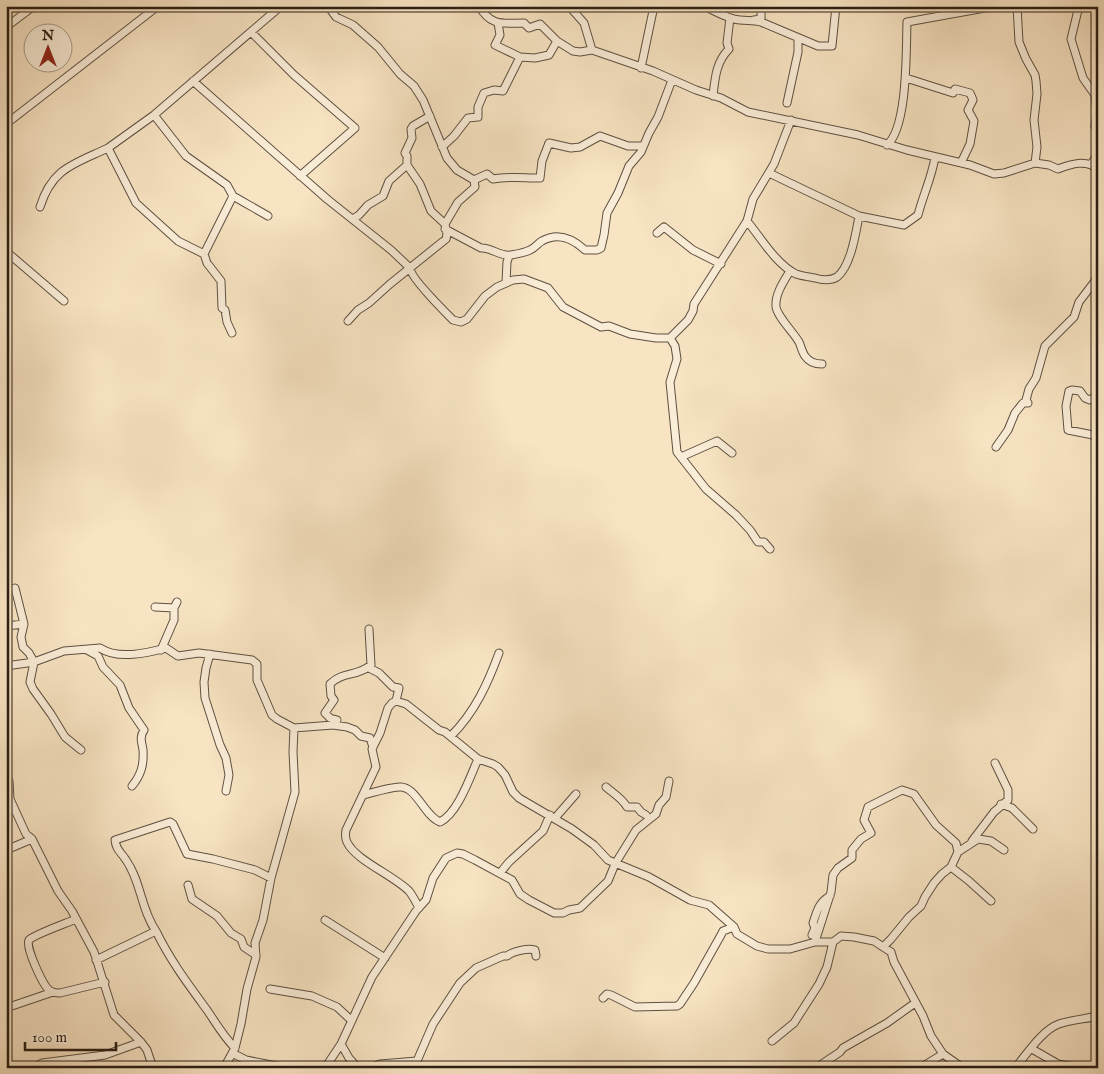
<svg xmlns="http://www.w3.org/2000/svg" width="1104" height="1074" font-family="'IM FELL English',serif">
  <style>
    .lines { fill: none; stroke-linecap: round; stroke-linejoin: round }
    .minor-casing { stroke: #5e5040; stroke-width: 9 }
    .minor { stroke: #faedd8; stroke-width: 7 }
  </style>
  <rect width="100%" height="100%" fill="#f8e4c3"/>
  <filter id="stains"><feTurbulence type="fractalNoise" baseFrequency=".004" numOctaves="4"/><feColorMatrix values="0 0 0 0 .2 0 0 0 0 .09 0 0 0 0 .02 0 0 0 .5 -.17"/></filter>
  <radialGradient id="worn" r=".72"><stop offset=".6" stop-color="#630" stop-opacity="0"/><stop offset="1" stop-color="#630" stop-opacity=".3"/></radialGradient>
  <g class="lines">
    <defs>
      <path id="minor" d="M328 6 336 17 353 25 378 47 400 74 414 86 423 100 447 158 457 170 474 180 475 187 458 202 445 224 447 234 446 239 390 284 369 303 358 310 348 321
        M479 6C491 27 503 23 524 23L529 28 540 24 557 41 573 51 580 52 592 50 653 71 696 90 721 98 748 112 858 135 907 150 970 165 994 174 1004 173 1035 163 1049 165 1058 169C1071 164 1086 159 1098 169
        M569 6 584 23 592 50
        M704 6C715 11 727 19 740 20 747 21 753 20 761 22L818 46H832L836 6
        M1017 6 1019 42 1026 59 1035 75 1036 81 1037 94 1034 120 1037 147 1035 163
        M1079 6 1071 39 1083 78 1095 95 1097 114 1095 126 1098 132
        M754 20 761 19V6
        M498 23 500 35 495 45 520 57 535 58 549 55 557 41
        M6 27 34 6
        M251 32 294 75 355 128 300 176
        M641 68 654 6
        M906 78 953 93 955 89 970 93 973 100 968 110 974 121 970 144 961 163
        M193 81 327 199 391 250 410 268C410 277 445 312 453 320L461 322 467 319 485 296 497 287 513 280 524 279 548 288 563 307 601 327 609 326 630 334 656 338H670L688 320 693 311 694 304 747 221 753 199 774 164 791 120
        M713 96C715 78 716 62 729 49L727 43 730 18
        M787 103 798 52V38
        M154 115 186 156 227 185 233 196 268 216
        M430 116 413 126 411 129 412 138 405 153 407 156V165L420 184 431 211 445 224
        M6 124 158 6
        M887 145C908 127 906 50 907 22L996 6
        M442 147 454 136 468 118 478 117V107L484 93 494 90 503 91 520 57
        M1091 164 1098 154
        M769 173 859 216
        M474 180 487 174 493 179C508 176 524 178 540 178L542 161 549 143 571 148 580 147 600 136 628 146H643
        M233 196 204 254 178 241 136 203 108 148 154 115 281 6
        M40 207C52 168 74 164 108 148
        M353 219 359 215 368 205 383 196 389 181 407 165
        M747 221C761 238 776 264 796 274 802 276 809 277 815 278 822 280 830 281 837 277 851 266 856 232 859 216L904 225 918 215C923 195 932 177 935 157
        M445 229 481 248C491 247 500 257 511 255 517 254 524 253 530 250 535 248 538 243 542 241 558 232 572 238 585 250H597L601 248 604 235 607 213 618 193 629 166 641 152 649 133 658 117 672 80
        M657 233 664 227 693 250 721 264
        M6 254 8 253 64 301
        M204 254 207 263 221 281 222 308 225 310 227 322 232 333
        M790 271C784 281 775 294 776 306 776 315 794 333 799 342 801 346 802 352 805 356 809 362 815 364 822 364
        M506 282 507 262 509 256
        M670 338 675 346 677 359 670 382 677 452 706 489 736 515 750 530 758 542H764L770 549
        M1098 395 1090 400 1085 398 1080 391 1072 390 1069 391 1066 406 1068 430 1093 435 1098 441
        M996 447 1008 430 1015 413 1023 403H1028L1026 400 1029 389 1036 378 1045 346 1074 317 1079 302 1095 281 1098 272
        M681 457 717 441 732 453
        M15 588 24 624 21 637 23 647 29 653 34 662 30 682 33 689 51 714 65 737 81 750
        M155 607 174 608
        M6 626 24 624
        M87 650 98 656 103 667 120 685 129 708 144 730C139 738 142 742 143 750 144 765 141 775 132 786
        M161 650 174 620V608L177 602
        M210 654 206 668 204 682 205 698 220 745 226 758 229 775 226 791
        M6 666 34 662 64 651 100 648C118 660 147 653 166 648L178 656 199 653 252 660 257 664V680L272 715 277 719 294 728 333 725 347 727 355 730 361 736 370 738 373 747
        M369 668 379 673 393 687 399 688 396 701 392 703 388 708 380 733 372 749 376 767 346 830C345 835 345 838 347 842 355 860 393 875 409 891 413 896 416 902 419 908
        M396 701 406 704 439 730 445 732 478 759 493 764 498 767 505 775 513 792 519 798 572 829 594 845 608 860 649 877 690 900 709 905 734 927 737 934 757 946 768 949H790L815 942H833L841 936 854 937 874 941 891 952 894 962 923 1016 931 1036 943 1054 963 1068
        M333 725 337 720 330 718 325 713 334 700 331 696 330 684C343 671 357 677 371 665L369 629
        M451 736C475 712 488 683 499 653
        M6 779 9 781 10 799 26 834 32 839 58 891 72 911 94 952 114 1015 141 1042 147 1050 153 1068
        M606 787C613 793 623 799 627 807H637L641 812 646 815
        M363 795C375 792 387 788 399 787 416 785 424 816 440 822 458 813 470 777 478 759
        M1001 804 1012 808 1033 829
        M555 818 576 794
        M972 841 994 812 1008 800V790L995 763
        M6 850 32 839
        M951 867 969 881 991 901
        M500 873 509 862 543 831 550 815
        M188 885 192 899 217 916 231 933 241 939 244 947 256 955
        M76 919C67 923 33 935 29 940 25 947 43 985 49 990 53 993 56 993 60 993L105 982
        M325 920 385 958
        M156 931C141 910 141 881 126 860 121 852 116 850 115 840L170 822 173 824 187 854 213 859 255 870 271 878
        M812 935 815 928 813 923C817 911 819 902 830 896
        M815 942 831 892 833 875 838 868 852 858V850L861 839 871 833 864 820 868 807 902 790 914 794 936 825 956 843 958 852
        M883 947 891 939 909 917 921 906 925 897 934 883 942 874 951 867 958 852 978 839 991 841 1004 850
        M96 960 156 931C170 960 188 984 207 1010 216 1023 223 1036 235 1048
        M270 989 312 996 337 1007 351 1020
        M603 998 607 994 611 995 635 1007 677 1006 680 1004 694 983 721 935 723 931 734 927
        M6 1008 53 992
        M772 1041 794 1023 819 984 827 967 833 942
        M341 1044 349 1058 358 1068
        M1032 1049 1058 1064 1081 1068
        M232 1053 246 1060 287 1068
        M34 1068 42 1063 105 1055 141 1042
        M224 1068 235 1048 241 1024 247 989 256 957 255 943 263 920 271 878 295 792 293 752 294 728
        M325 1068 341 1044 372 977 416 911 426 900 433 878 446 858 457 853 463 854 475 860 512 880 520 894 529 900 554 913H563L569 910 580 908 608 881 615 864 636 830 656 814 659 805 666 797 669 781
        M370 1068 380 1064 417 1061 433 1024 460 983 476 968 503 956H507C513 951 528 948 535 950L536 956
        M816 1068 840 1052 843 1048 887 1023 915 1003
        M920 1068 943 1054
        M1015 1068C1027 1054 1042 1030 1059 1024 1071 1020 1085 1019 1098 1016"/>
    </defs>
    <use href="#minor" class="minor-casing"/>
    <use href="#minor" class="minor"/>
  </g>
  <rect width="1104" height="1074" fill="none" stroke="#f8e4c3" stroke-width="25"/>
  <rect x="8" y="8" width="1089" height="1059" fill="none" stroke="#2b1e15" stroke-width="2.5"/>
  <rect x="12" y="12" width="1079" height="1049" fill="none" stroke="#2b1e15"/>
  <g transform="translate(48 48)"><circle r="24" fill="#faedd8" stroke="#a79a8a"/>
  <path d="M0-4L9 19L0 12L-9 19Z" fill="#8f2418"/>
  <text y="-8" font-size="14" font-weight="bold" text-anchor="middle" fill="#2b1e15">N</text>
  </g>
  <path d="M25 1042v8h91v-8" fill="none" stroke="#2b1e15" stroke-width="2.5"/>
  <text x="32" y="1042" font-size="15" fill="#2b1e15" stroke="#faedd8" stroke-width="4" paint-order="stroke">100 m</text>
  <rect width="100%" height="100%" filter="url(#stains)"/>
  <rect width="100%" height="100%" fill="url(#worn)"/>
</svg>
